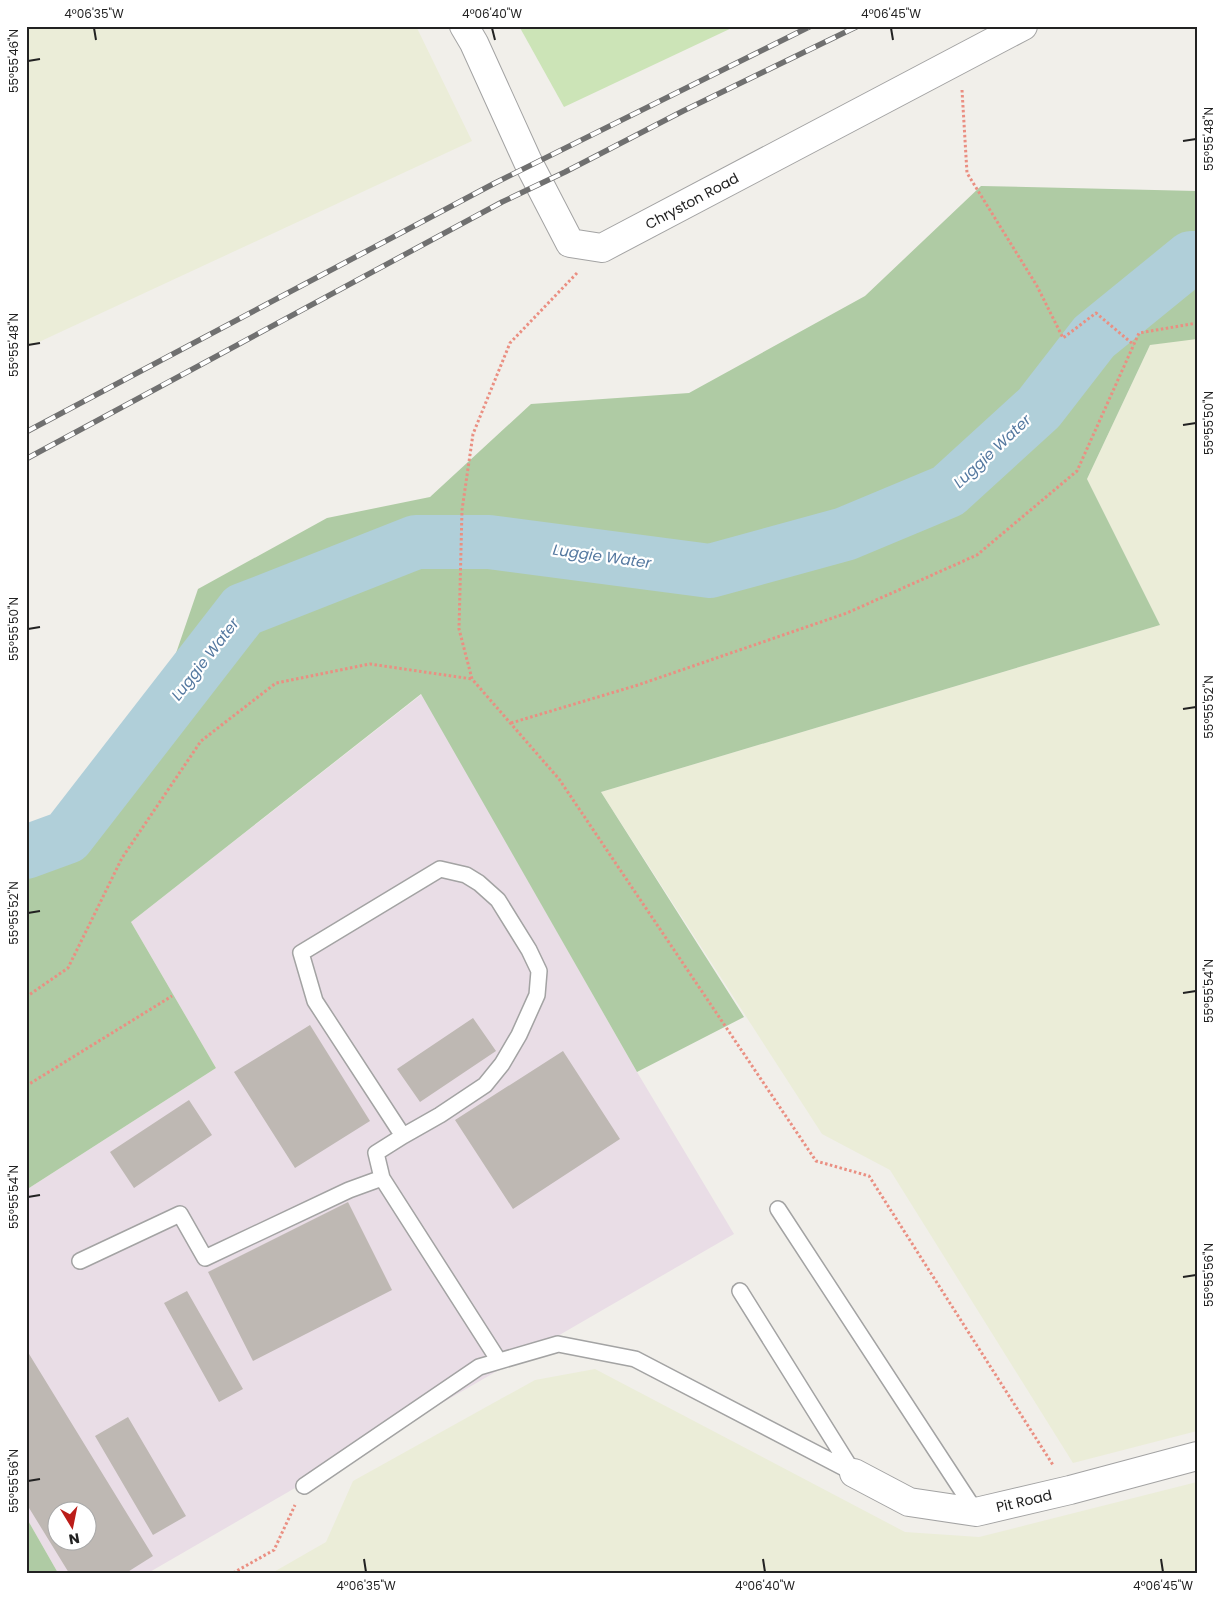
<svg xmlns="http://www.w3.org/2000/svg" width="1223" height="1599" font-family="Poppins,sans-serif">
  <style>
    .industrial { fill: #e9dde6; fill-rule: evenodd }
    .farmland { fill: #ebedd8 }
    .grass { fill: #cce4b7 }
    .forest { fill: #afcba4 }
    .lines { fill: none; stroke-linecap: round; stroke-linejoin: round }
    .river { stroke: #b0cfd9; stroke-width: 54 }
    .building { fill: #beb8b3; fill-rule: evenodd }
    .service-casing { stroke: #a3a3a3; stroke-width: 18 }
    .minor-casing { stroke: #a3a3a3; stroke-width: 30 }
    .path { stroke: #ea8f82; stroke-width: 3; stroke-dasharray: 2.5 2.5; stroke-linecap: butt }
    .service { stroke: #fff; stroke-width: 15 }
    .minor { stroke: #fff; stroke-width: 28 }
    .rail-casing { stroke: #707070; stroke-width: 5.5 }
    .rail { stroke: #fff; stroke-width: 4; stroke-dasharray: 11; stroke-linecap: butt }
    .ticks { fill: none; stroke: #222; stroke-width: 2 }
    .labels { text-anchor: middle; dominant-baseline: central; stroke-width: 4.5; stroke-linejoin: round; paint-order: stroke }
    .street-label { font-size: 14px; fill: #222; stroke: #fff }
    .water-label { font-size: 15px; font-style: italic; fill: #5579a0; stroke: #fff }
    .neatline { fill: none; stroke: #222; stroke-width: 2 }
    .ticks-label { font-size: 12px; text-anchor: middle; fill: #222 }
  </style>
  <rect width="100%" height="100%" fill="#f1efea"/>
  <path class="industrial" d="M422 694 637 1072 734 1234 148 1573H58L26 1517V1190L216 1068 131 922ZM58 1512H88V1542H58Z"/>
  <path class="farmland" d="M26 26H416L472 141 26 348Z
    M1197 337V1431L1073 1463 890 1170 822 1134 601 792 1160 625 1087 479 1150 345Z
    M595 1369 905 1532 979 1537 1197 1482V1573H272L326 1542 353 1481 535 1380Z"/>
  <path class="grass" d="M519 26H736L564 107Z"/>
  <path class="forest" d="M981 186 1197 191V339L1150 345 1087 479 1160 625 601 792 744 1017 637 1072 421 694 131 922 216 1068 26 1190V849L137 767 198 589 327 518 430 497 531 404 689 393 865 296Z
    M26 1517 58 1573H26Z"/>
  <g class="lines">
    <path class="river" d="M26 852 67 837 243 610 416 542H489L710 571 845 534 948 491 1039 408 1094 337 1191 258H1197"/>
  </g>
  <path class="building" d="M473 1018 496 1051 420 1102 397 1069Z
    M310 1025 370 1121 295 1168 234 1072Z
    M563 1051 620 1139 513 1209 455 1120Z
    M189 1100 212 1135 134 1188 110 1152Z
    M348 1202 392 1290 253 1361 208 1272Z
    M187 1291 243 1389 219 1402 164 1303Z
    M26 1349 153 1556 126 1573H69L26 1503ZM58 1512H88V1542H58Z
    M128 1417 186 1516 153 1535 95 1436Z"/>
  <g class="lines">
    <defs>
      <path id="service" d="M403 1136 440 1115 485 1085 502 1064 519 1035 537 995 539 971 529 950 498 900 479 883 466 875 440 869 301 953 315 1001 403 1136 376 1153 382 1178 499 1361
        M778 1209 976 1512
        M80 1261 180 1214 205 1258 349 1190 382 1178
        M740 1291 853 1472
        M304 1486 479 1367 558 1344 635 1359 854 1473"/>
      <path id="minor" d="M464 26 474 43 528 162 570 243 602 248 1023 26
        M854 1473 909 1502 976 1512 1070 1490 1197 1456"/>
    </defs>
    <use href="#service" class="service-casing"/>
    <use href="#minor" class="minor-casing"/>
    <path class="path" d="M962 90 967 173 1037 286 1063 338 1096 313 1134 345
      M577 273 510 343 473 434 462 510 459 629 472 679 559 779 816 1161 869 1176 1053 1465
      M511 723 638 685 847 613 977 555 1077 471 1139 333 1197 323
      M26 997 68 968 122 858 201 741 276 683 370 664 472 679
      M26 1086 172 996
      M233 1573 274 1550 295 1505"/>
    <use href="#service" class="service"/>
    <use href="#minor" class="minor"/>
    <defs>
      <path id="rail" d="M26 432 495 183 811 26
        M26 459 502 202 565 172 683 111 858 26"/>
    </defs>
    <use href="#rail" class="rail-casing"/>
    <use href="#rail" class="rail"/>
  </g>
  <path class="ticks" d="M94 28 96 40M492 28 495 40M891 28 893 40M28 61 40 59M1183 141 1196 139M28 345 40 343M1183 425 1196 423M28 629 40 627M1183 709 1196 707M28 913 40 911M1183 993 1196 991M28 1197 40 1195M1183 1277 1196 1275M28 1481 40 1479M364 1559 366 1572M763 1559 765 1572M1161 1559 1163 1572"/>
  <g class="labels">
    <g class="street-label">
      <text transform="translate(692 201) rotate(-28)">Chryston Road</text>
      <text transform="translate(1024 1501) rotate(-13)">Pit Road</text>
    </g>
    <g class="water-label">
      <text transform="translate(992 451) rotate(-43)">Luggie Water</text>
      <text transform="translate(602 556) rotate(8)">Luggie Water</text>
      <text transform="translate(205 659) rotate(-52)">Luggie Water</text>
    </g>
  </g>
  <rect width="1223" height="1599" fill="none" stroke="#ffffff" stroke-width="55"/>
  <g transform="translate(72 1526) rotate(170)"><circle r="24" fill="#ffffff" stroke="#a7a7a7"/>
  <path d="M0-4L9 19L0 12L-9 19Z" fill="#bb1d19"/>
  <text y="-8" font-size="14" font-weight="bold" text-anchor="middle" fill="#222222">N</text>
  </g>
  <rect x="28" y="28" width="1168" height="1544" class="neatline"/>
  <g class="ticks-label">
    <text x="94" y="18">4°06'35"W</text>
    <text x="492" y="18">4°06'40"W</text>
    <text x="891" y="18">4°06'45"W</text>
    <text transform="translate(14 61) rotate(-90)" y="4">55°55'46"N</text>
    <text transform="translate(1209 139) rotate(-90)" y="4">55°55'48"N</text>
    <text transform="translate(14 345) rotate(-90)" y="4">55°55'48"N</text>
    <text transform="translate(1209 423) rotate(-90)" y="4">55°55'50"N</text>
    <text transform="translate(14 629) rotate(-90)" y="4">55°55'50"N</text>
    <text transform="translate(1209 707) rotate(-90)" y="4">55°55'52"N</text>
    <text transform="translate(14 913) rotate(-90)" y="4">55°55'52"N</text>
    <text transform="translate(1209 991) rotate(-90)" y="4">55°55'54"N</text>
    <text transform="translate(14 1197) rotate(-90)" y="4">55°55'54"N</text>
    <text transform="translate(1209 1275) rotate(-90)" y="4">55°55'56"N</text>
    <text transform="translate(14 1481) rotate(-90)" y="4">55°55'56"N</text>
    <text x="366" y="1590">4°06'35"W</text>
    <text x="765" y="1590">4°06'40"W</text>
    <text x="1163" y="1590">4°06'45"W</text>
  </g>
</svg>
